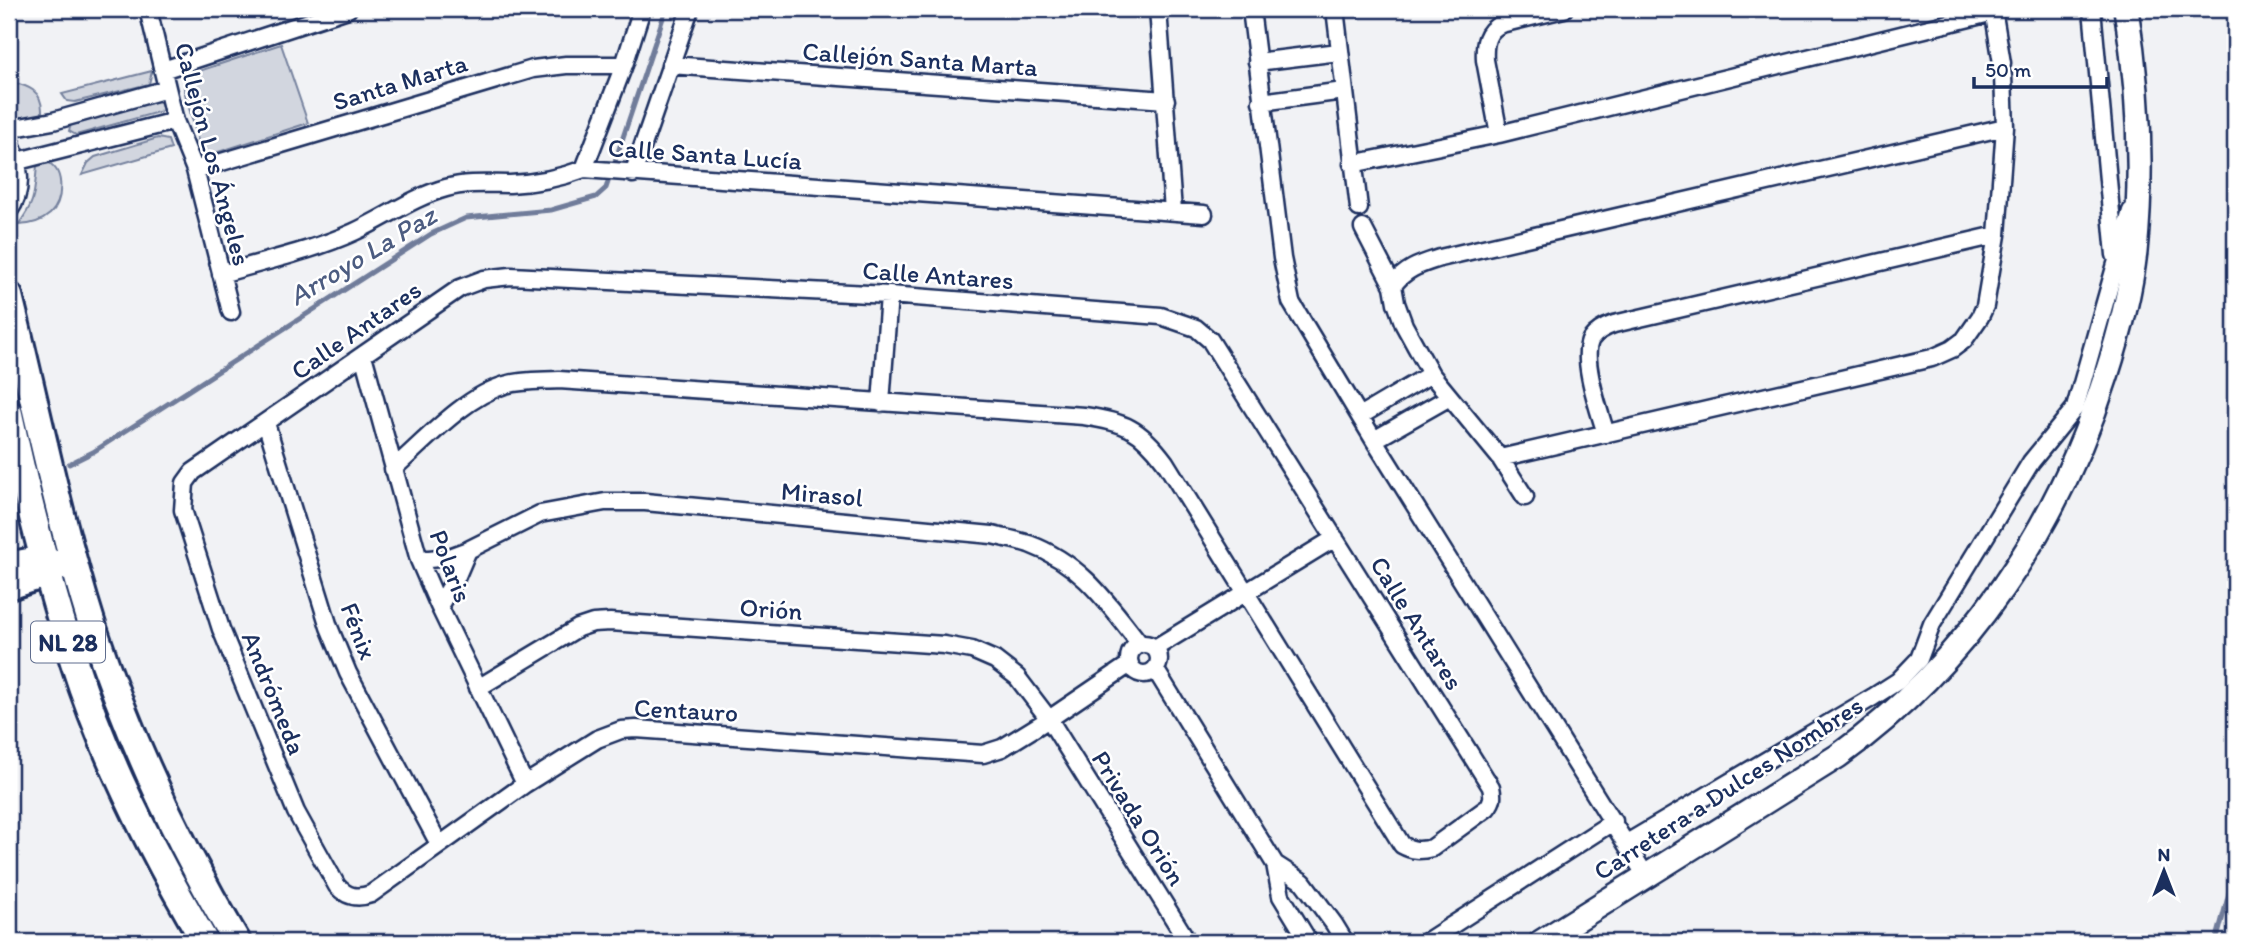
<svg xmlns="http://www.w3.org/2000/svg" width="2244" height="951" font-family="Itim,sans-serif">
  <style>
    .green { fill: #d2d6df; stroke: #76829e; stroke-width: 2 }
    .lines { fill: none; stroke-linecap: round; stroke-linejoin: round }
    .stream { stroke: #707c9a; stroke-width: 5 }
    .minor-casing { stroke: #1b2f5e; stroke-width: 21 }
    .secondary-casing { stroke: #1b2f5e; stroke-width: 28 }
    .primary-casing { stroke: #1b2f5e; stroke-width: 32 }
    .minor { stroke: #fff; stroke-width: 16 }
    .secondary { stroke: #fff; stroke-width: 23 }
    .primary { stroke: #fff; stroke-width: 26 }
    .labels { text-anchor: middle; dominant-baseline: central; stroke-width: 5; stroke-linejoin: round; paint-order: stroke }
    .shield { fill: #fff; stroke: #5f6d8e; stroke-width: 2 }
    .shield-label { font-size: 24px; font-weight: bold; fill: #1b2f5e }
    .street-label { font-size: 26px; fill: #1b2f5e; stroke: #fff }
    .water-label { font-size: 28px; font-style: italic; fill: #4c5c81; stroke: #fff }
  </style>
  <rect width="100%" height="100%" fill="#f1f2f5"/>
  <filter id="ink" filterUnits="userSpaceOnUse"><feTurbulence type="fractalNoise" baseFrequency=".0143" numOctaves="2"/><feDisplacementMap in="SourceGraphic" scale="14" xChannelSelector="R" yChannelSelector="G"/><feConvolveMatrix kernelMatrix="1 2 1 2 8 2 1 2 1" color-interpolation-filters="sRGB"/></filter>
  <g filter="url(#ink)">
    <path class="green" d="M281 44 308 123 212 154 201 151 184 90 185 79 196 72Z
      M152 71 149 84 75 102 67 101 62 94Z
      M9 81C28 86 43 90 42 113L33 119 9 124Z
      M158 101 164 105 162 111 76 135 69 131 71 124Z
      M158 138 168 140 171 149 82 175 88 163 95 157Z
      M49 163C65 172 63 202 50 214 41 222 29 225 18 225 36 201 34 194 37 166Z"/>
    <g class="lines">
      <path class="stream" d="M69 464 93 452 431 234 466 218 551 210 596 197 606 188 666 9
        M2216 942 2235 871"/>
      <defs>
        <path id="minor" d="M148 9 175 121 195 170 231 312
          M1158 9 1173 211
          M1251 9 1282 258 1291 302 1374 440 1646 876
          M1335 9 1359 208
          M1993 9 2002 63
          M2092 9 2115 255
          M1257 62 1339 52
          M670 65 1166 100
          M163 70 348 9
          M2003 76 2005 127
          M1261 102 1344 91
          M9 129 53 121 167 89
          M1499 134 1485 60C1484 44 1486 31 1501 24L1564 9
          M9 137C18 162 26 188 9 211
          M18 161 175 121
          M1352 164 1499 134 1994 12
          M584 169 624 65 642 9
          M195 170 533 69 566 65H624
          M633 174 690 9
          M1363 228 1393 286
          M221 274C265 261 312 251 354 232 385 218 413 197 446 188 467 182 489 184 510 184 535 183 560 178 584 169L1204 214
          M363 355 419 560 439 606 525 784
          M881 403 889 295
          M1360 416 1431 374
          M266 423 329 627 348 673 439 844
          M1606 434C1600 413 1580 358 1591 339 1597 331 1605 327 1614 324L1997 235
          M1374 440 1448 398
          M1500 458 1932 358 1952 349 1964 340 1980 317 1985 306 1997 235 2005 127 1440 258C1421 264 1404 269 1393 286L1396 303 1404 325 1431 374 1500 458 1525 497
          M393 469C425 441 464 397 505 385 522 380 541 381 559 380L1084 416C1124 422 1140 428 1165 462L1402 845C1413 851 1420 851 1432 848L1487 808C1493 801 1493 796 1491 787L1210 340 1196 328 1161 316 889 295 511 276 484 279 460 288 193 472 185 483 183 510 221 629 296 812 337 886C347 897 357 899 371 894L525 784 597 739 621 730 636 729 983 754 1002 748 1049 719 1130 664
          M419 560 449 557 468 550 540 514 605 502H645L992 535C1004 538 1017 540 1029 544 1081 563 1107 602 1140 644
          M439 606 456 578 468 550
          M1129 659a15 15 0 1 1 30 0a15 15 0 1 1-30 0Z
          M1155 648 1335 538
          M1155 669 1275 864 1281 896 1309 942
          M478 688 578 628 593 623 610 622 944 645 972 650 995 660 1017 677 1049 719 1188 942
          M1627 843 1873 697 1898 681 1919 659 1932 624 2031 462 2075 408 2131 211
          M1275 864 1303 882 1334 924 1345 942
          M1426 942 1614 821"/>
        <path id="secondary" d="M1541 942 1838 756C1967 663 2058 527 2106 376 2119 336 2130 295 2135 252 2143 171 2139 89 2126 9"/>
        <path id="primary" d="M9 296C36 405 58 517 92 625 128 735 178 843 237 942
          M9 414C27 497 48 581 74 662 105 760 153 854 205 942
          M18 564 44 559 59 567
          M9 586 39 576 48 568"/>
      </defs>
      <use href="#minor" class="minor-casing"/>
      <use href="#secondary" class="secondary-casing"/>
      <use href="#primary" class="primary-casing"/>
      <use href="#minor" class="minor"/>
      <use href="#secondary" class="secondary"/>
      <use href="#primary" class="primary"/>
    </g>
  </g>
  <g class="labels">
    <rect class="shield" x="31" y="621.5" width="74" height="41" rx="5"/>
    <g class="shield-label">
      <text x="68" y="642">NL 28</text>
    </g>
    <g class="street-label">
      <text transform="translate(920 59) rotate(4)">Callejón Santa Marta</text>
      <text transform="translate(400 82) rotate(-17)">Santa Marta</text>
      <text transform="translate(213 154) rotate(75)">Callejón Los Ángeles</text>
      <text transform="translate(705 154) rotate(4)">Calle Santa Lucía</text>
      <text transform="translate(938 275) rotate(4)">Calle Antares</text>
      <text transform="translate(356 330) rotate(-35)">Calle Antares</text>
      <text transform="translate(822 494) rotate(5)">Mirasol</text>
      <text transform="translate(451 566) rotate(69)">Polaris</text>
      <text transform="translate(771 609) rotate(4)">Orión</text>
      <text transform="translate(1417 623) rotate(58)">Calle Antares</text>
      <text transform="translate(359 631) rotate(69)">Fénix</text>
      <text transform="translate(274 693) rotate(68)">Andrómeda</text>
      <text transform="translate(686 710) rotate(3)">Centauro</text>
      <text transform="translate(1728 788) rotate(-33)">Carretera a Dulces Nombres</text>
      <text transform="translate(1139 818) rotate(58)">Privada Orión</text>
    </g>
    <g class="water-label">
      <text transform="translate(362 255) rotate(-31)">Arroyo La Paz</text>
    </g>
  </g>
  <rect width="2244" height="951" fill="none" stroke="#fff" stroke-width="35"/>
  <rect x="18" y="18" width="2209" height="916" fill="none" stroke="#1b2f5e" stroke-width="2.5" filter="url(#ink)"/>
  <g transform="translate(2164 871)" stroke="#ffffff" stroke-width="5" paint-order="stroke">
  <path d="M0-5L12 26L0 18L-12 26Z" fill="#1b2f5e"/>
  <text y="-10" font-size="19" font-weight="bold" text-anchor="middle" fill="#1b2f5e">N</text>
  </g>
  <path d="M1974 77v10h133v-10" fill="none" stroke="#1b2f5e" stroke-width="3.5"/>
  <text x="1985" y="77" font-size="21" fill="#1b2f5e" stroke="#ffffff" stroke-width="5" paint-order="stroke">50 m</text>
</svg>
